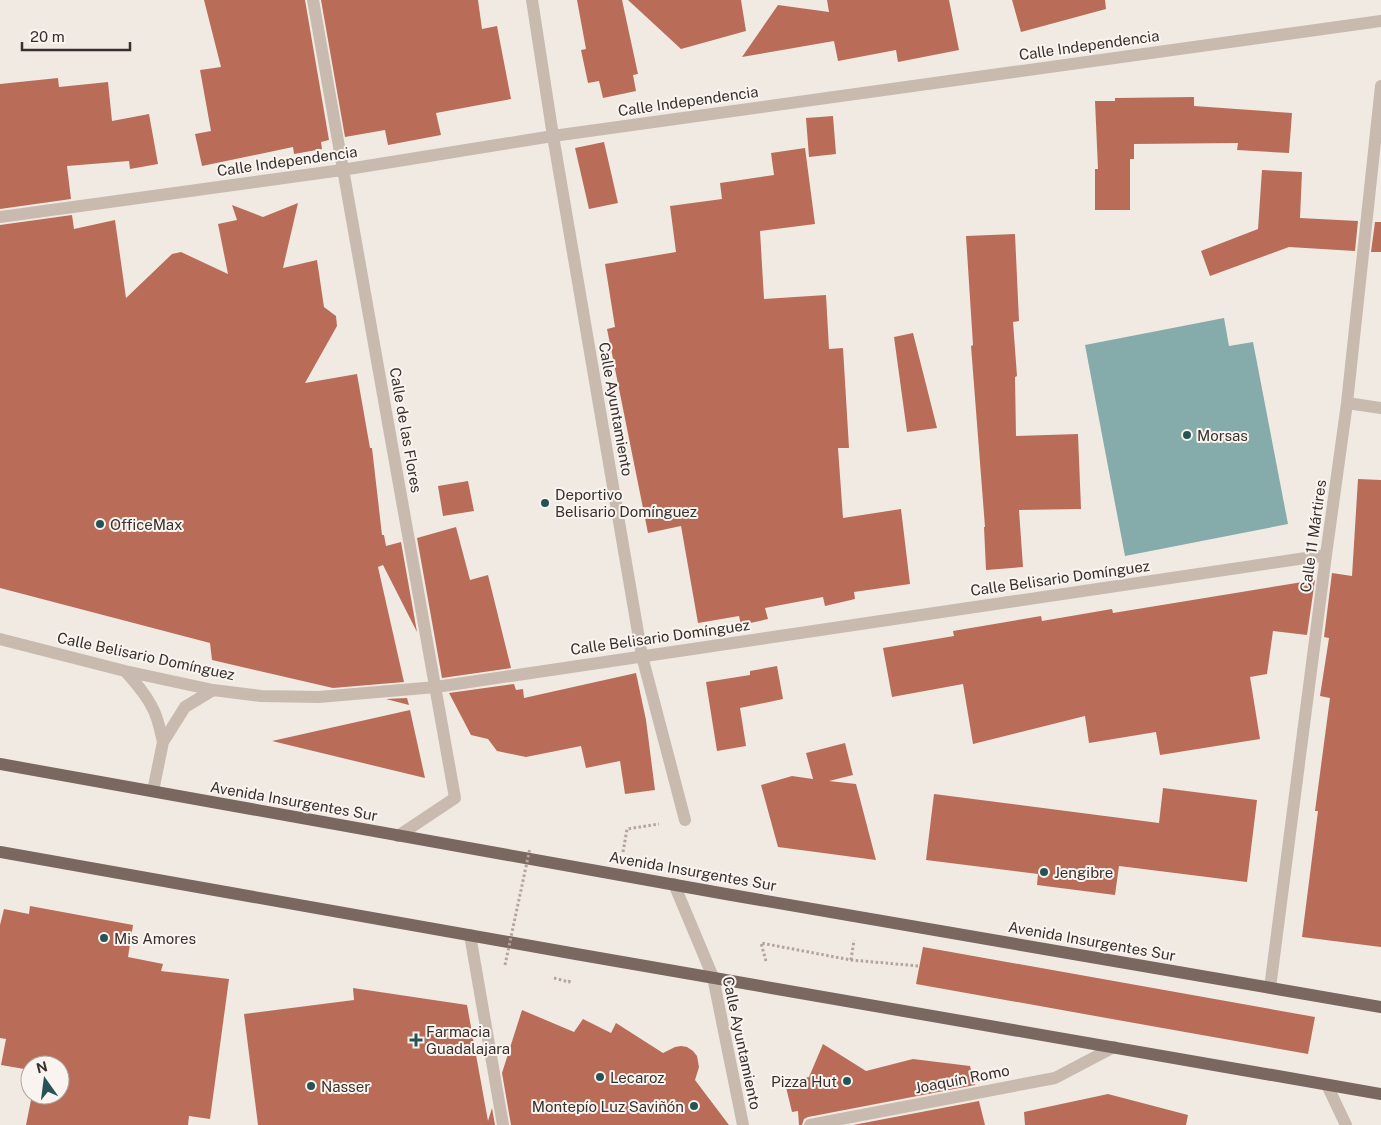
<svg xmlns="http://www.w3.org/2000/svg" width="1381" height="1125" font-family="'Public Sans',sans-serif">
  <style>
    .water { fill: #85abab }
    .building { fill: #b96d59 }
    .lines { fill: none; stroke-linecap: round; stroke-linejoin: round }
    .path { stroke: #b4a49a; stroke-width: 3; stroke-dasharray: 2.5 2.5; stroke-linecap: butt }
    .minor { stroke: #c9baaf; stroke-width: 12 }
    .major { stroke: #796760; stroke-width: 12 }
    .path-bridge { stroke: #b4a49a; stroke-width: 3; stroke-dasharray: 2.5 2.5; stroke-linecap: butt }
    .poi-dot { fill: #265456; stroke: #f9f4ef; stroke-width: 2 }
    .labels { text-anchor: middle; dominant-baseline: central; stroke-width: 4; stroke-linejoin: round; paint-order: stroke }
    .street-label { font-size: 15px; fill: #39302d; stroke: #f9f4ef }
    .poi-label { font-size: 15px; fill: #39302d; stroke: #f9f4ef; text-anchor: start }
  </style>
  <rect width="100%" height="100%" fill="#f1eae3"/>
  <path class="water" d="M1224 318 1229 346 1253 342 1288 524 1125 556 1085 345Z"/>
  <path class="building" d="M204 0H305L329 140 321 142 322 149 294 154 293 147 202 166 195 134 211 131 200 70 221 67Z
    M321 0H478L482 29 497 26 511 99 436 113 441 135 388 145 385 130 345 137Z
    M577 0H622L638 74 633 75 636 91 603 98 599 81 588 83 581 50 586 49Z
    M628 0H741L746 31 681 49Z
    M827 0H949L959 50 898 62 896 50 838 61 834 41 742 57 778 5 829 12Z
    M1012 0H1105L1106 9 1021 32Z
    M58 78 59 87 108 82 112 121 149 114 158 164 130 169 129 161 67 166 71 199 0 209V84Z
    M1194 97V106L1292 113 1289 153 1237 150 1238 143 1134 144V159H1130V210H1095V169H1098L1095 101H1115V98Z
    M833 116 836 154 809 157 806 118Z
    M604 142 618 203 589 209 575 148Z
    M805 148 815 224 760 231 764 299 826 295 829 349 843 348 849 448H838L843 518 901 509 910 584 854 592 855 599 825 606 823 597 765 608 768 619 741 625 739 616 698 623 681 526 648 533 607 329 615 327 605 264 676 252 670 206 722 199 720 183 774 175 771 153Z
    M1262 170 1302 172 1300 218 1358 221 1355 251 1289 247 1210 276 1201 251 1258 229Z
    M298 203 283 268 317 260 324 307 336 316 337 326 305 383 357 374 370 448H372L382 535H384L386 546 401 542 417 632 383 565 378 567 404 682 333 688 212 660 210 643 0 588V225L72 215 74 229 115 220 126 298 172 254 181 252 228 274 218 224 237 220 232 205 263 217Z
    M1375 222H1381V252H1371Z
    M1015 234 1019 321 1013 322 1017 376 1015 377 1016 436 1078 434 1081 509 1019 510 1023 567 986 570 984 527H985L971 346 973 345 966 236Z
    M913 333 937 428 907 432 894 337Z
    M1358 479 1381 480V947L1302 937 1318 811H1315L1330 698 1320 696 1329 638 1324 637 1332 573 1352 576Z
    M468 481 474 511 443 516 438 486Z
    M456 527 470 580 488 575 511 668 442 678 417 538Z
    M1315 580 1307 635 1273 631 1267 674 1250 677 1260 739 1160 755 1156 732 1089 743 1085 716 973 744 963 684 892 697 883 648 954 636 953 631 1041 616 1042 621 1112 609 1113 613Z
    M777 666 783 699 740 708 746 746 717 751 706 682 750 675V671Z
    M636 673 646 720 655 790 625 794 620 761 586 768 581 746 526 757 497 751 488 739 471 735 449 693 514 684 516 690 523 689 524 698Z
    M407 698 409 705 386 699Z
    M410 710 425 778 272 741Z
    M845 743 853 775 829 781 856 784 876 860 778 847 761 785 792 776 813 779 806 753Z
    M1163 788 1257 800 1247 882 1119 866 1115 895 1037 885 1038 874 926 860 934 794 1159 823Z
    M30 906 133 925 128 957 163 964 161 971 229 979 210 1119 189 1116 188 1125H26L32 1095H60V1065H30V1070L1 1065 6 1039 0 1038V925L4 909 29 914Z
    M923 947 1315 1017 1308 1054 916 984Z
    M353 988 467 1005 488 1121 492 1108 495 1125H258L244 1014 354 1000Z
    M522 1010 574 1032 583 1019 611 1033 616 1023 663 1053 675 1047 681 1046 687 1047 693 1051 697 1056 699 1067 695 1080 729 1125H511L502 1073Z
    M823 1044 866 1071 913 1059 970 1066 975 1085 808 1117 804 1119 802 1125H799L798 1111 792 1112 785 1083 809 1077Z
    M1108 1094 1188 1115 1186 1125H1025L1024 1112Z
    M979 1101 985 1125H853Z"/>
  <g class="lines">
    <path class="path" d="M623 852 627 829 659 824
      M851 960 854 940
      M766 961 761 943 851 960 919 966
      M554 978 569 982 570 979"/>
    <path class="minor" d="M313 0C358 266 409 532 455 798L398 836
      M532 0 553 136 642 656 685 820
      M0 217 342 170 553 136 1381 21
      M1347 403 1381 408
      M0 639 125 671 213 690 261 696 319 697 436 687 1326 555
      M125 671C135 682 145 693 152 707 158 717 160 730 163 742
      M153 791 163 742 185 707 213 690
      M674 884 713 977 743 1125
      M470 935 503 1125
      M1270 988 1326 555 1347 403 1381 86
      M1327 1085 1346 1125
      M810 1125 1055 1078 1114 1047"/>
    <path class="major" d="M0 764C460 848 920 929 1381 1007
      M0 852 576 954 1381 1094"/>
    <path class="path-bridge" d="M505 965 530 848"/>
  </g>
  <g class="poi-dot">
    <circle cx="1187" cy="435" r="5"/>
    <circle cx="545" cy="503" r="5"/>
    <circle cx="100" cy="524" r="5"/>
    <circle cx="1044" cy="872" r="5"/>
    <circle cx="104" cy="938" r="5"/>
    <path d="M413.5 1032.5h5v5h5v5h-5v5h-5v-5h-5v-5h5z"/>
    <circle cx="600" cy="1077" r="5"/>
    <circle cx="847" cy="1081" r="5"/>
    <circle cx="311" cy="1086" r="5"/>
    <circle cx="694" cy="1106" r="5"/>
  </g>
  <g class="labels">
    <g class="street-label">
      <text transform="translate(1089 45) rotate(-8)">Calle Independencia</text>
      <text transform="translate(688 101) rotate(-8)">Calle Independencia</text>
      <text transform="translate(287 161) rotate(-8)">Calle Independencia</text>
      <text transform="translate(616 409) rotate(80)">Calle Ayuntamiento</text>
      <text transform="translate(406 430) rotate(80)">Calle de las Flores</text>
      <text transform="translate(1313 536) rotate(-82)">Calle 11 Mártires</text>
      <text transform="translate(1060 578) rotate(-8)">Calle Belisario Domínguez</text>
      <text transform="translate(660 637) rotate(-8)">Calle Belisario Domínguez</text>
      <text transform="translate(146 656) rotate(12)">Calle Belisario Domínguez</text>
      <text transform="translate(294 801) rotate(10)">Avenida Insurgentes Sur</text>
      <text transform="translate(693 871) rotate(10)">Avenida Insurgentes Sur</text>
      <text transform="translate(1092 941) rotate(10)">Avenida Insurgentes Sur</text>
      <text transform="translate(742 1043) rotate(78)">Calle Ayuntamiento</text>
      <text transform="translate(962 1079) rotate(-11)">Joaquín Romo</text>
    </g>
    <g class="poi-label">
      <text x="1197" y="435">Morsas</text>
      <text x="555" y="494">Deportivo<tspan x="555" dy="17">Belisario Domínguez</tspan></text>
      <text x="110" y="524">OfficeMax</text>
      <text x="1054" y="872">Jengibre</text>
      <text x="114" y="938">Mis Amores</text>
      <text x="426" y="1031">Farmacia<tspan x="426" dy="17">Guadalajara</tspan></text>
      <text x="610" y="1077">Lecaroz</text>
      <text x="837" y="1081" text-anchor="end">Pizza Hut</text>
      <text x="321" y="1086">Nasser</text>
      <text x="684" y="1106" text-anchor="end">Montepío Luz Saviñón</text>
    </g>
  </g>
  <g transform="translate(45 1080) rotate(346)"><circle r="24" fill="#f9f4ef" stroke="#aca6a1"/>
  <path d="M0-4L9 19L0 12L-9 19Z" fill="#265456"/>
  <text y="-8" font-size="14" font-weight="bold" text-anchor="middle" fill="#39302d">N</text>
  </g>
  <path d="M22 42v8h108v-8" fill="none" stroke="#39302d" stroke-width="2.5"/>
  <text x="30" y="42" font-size="15" fill="#39302d" stroke="#f9f4ef" stroke-width="4" paint-order="stroke">20 m</text>
</svg>
